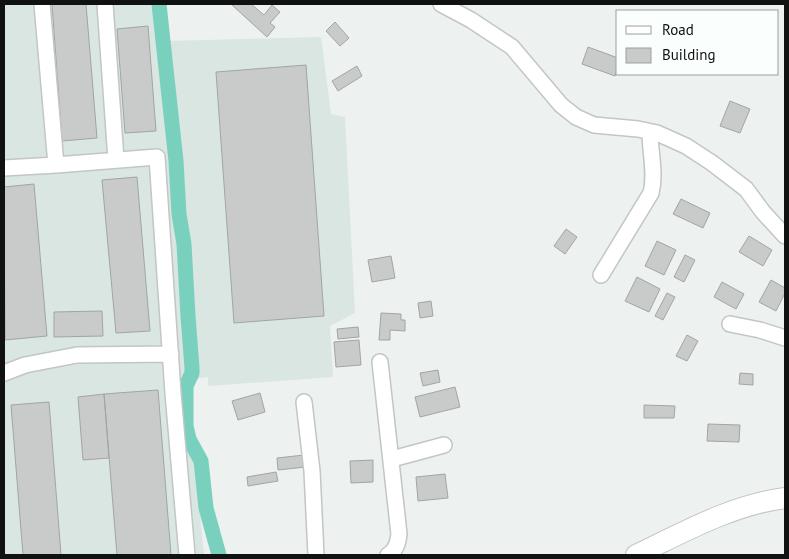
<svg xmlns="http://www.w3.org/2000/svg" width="789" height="559" font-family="'PT Sans',sans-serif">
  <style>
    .built { fill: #d9e6e2 }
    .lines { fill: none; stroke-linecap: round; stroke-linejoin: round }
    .canal { stroke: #79d0bc; stroke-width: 15 }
    .building { fill: #c8cbca; stroke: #a1a5a4 }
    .minor-casing { stroke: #c2c6c5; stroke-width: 18 }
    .major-casing { stroke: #c2c6c5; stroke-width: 22 }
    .minor { stroke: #fff; stroke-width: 15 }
    .major { stroke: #fff; stroke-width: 20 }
  </style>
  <rect width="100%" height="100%" fill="#edf1f0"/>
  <path class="built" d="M4 4H164L166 41 321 37 331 114 345 117 355 313 330 326 333 377 208 386V377L194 379 190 384 188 391 204 555H4Z"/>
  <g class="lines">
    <path class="canal" d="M159 4 176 161 179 214 184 244 188 316 192 368V373L186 386V426L189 439 201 461 206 508 219 555"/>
  </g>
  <path class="building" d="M52 4H86L97 138 62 141Z
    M233 4H251L264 15 272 5 280 12 270 23 275 27 267 37 232 5Z
    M335 22 349 38 340 46 326 31Z
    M148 26 156 131 125 133 117 29Z
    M588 47 618 58V67L615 76 582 64Z
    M306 65 324 316 234 323 216 72Z
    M357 66 362 76 338 91 332 81Z
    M730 101 750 109 740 133 720 126Z
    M137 177 150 331 116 333 102 180Z
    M34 184 47 336 5 340 4 187Z
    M681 199 710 213 703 228 673 214Z
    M566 229 577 237 565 254 554 246Z
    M749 236 772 250 763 266 739 252Z
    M657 241 676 250 664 275 645 266Z
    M685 255 695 260 684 282 674 277Z
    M391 256 395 278 372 282 368 260Z
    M637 277 660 289 649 312 625 301Z
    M771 280 785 288V293L776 311 759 302Z
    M722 282 744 294 736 309 714 297Z
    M667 293 675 297 663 320 655 316Z
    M431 301 433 316 420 318 418 303Z
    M102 311 103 336 54 337V312Z
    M381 313 401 314V320H405V331L390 330V340H379Z
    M358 327 359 337 338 339 337 329Z
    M687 335 698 341 687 361 676 356Z
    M359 340 361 365 336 367 334 342Z
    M438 370 440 382 423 386 420 373Z
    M740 373 753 374V385L739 384Z
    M455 387 460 407 420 417 415 397Z
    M158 390 171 555H117L104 394Z
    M260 393 265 412 238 420 232 401Z
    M104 394 109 458 83 460 78 397Z
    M49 402 61 555H23L11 405Z
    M644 405 675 406 674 418H644Z
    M708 424 740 425 739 442 707 441Z
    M304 455 306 467 278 470 277 458Z
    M373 460V482L351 483 350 461Z
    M276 472 278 481 248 486 247 477Z
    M445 474 448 498 418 501 416 477Z"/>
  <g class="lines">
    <defs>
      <path id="minor" d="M42 4 56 165 157 157 173 393 187 555
        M105 4 116 160
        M441 4 471 20 512 47 561 105 576 117 594 125 638 129 657 133 686 146 712 163 746 189 763 212 785 236
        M4 168 56 165
        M601 275 651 193C656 174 650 152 650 132
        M730 324 760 330 785 338
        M380 362 399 534C398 543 396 551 388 555
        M4 373 25 365 77 355 171 354
        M304 402 312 471 316 555
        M392 459 444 445"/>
      <path id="major" d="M636 555C684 532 732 505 785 498"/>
    </defs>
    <use href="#minor" class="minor-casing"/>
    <use href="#major" class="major-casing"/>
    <use href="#minor" class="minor"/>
    <use href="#major" class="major"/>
  </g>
  <rect width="789" height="559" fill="none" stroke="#101111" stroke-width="10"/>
  <rect x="616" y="10" width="162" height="65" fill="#fafefd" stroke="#9c9f9f"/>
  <rect x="626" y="26" width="25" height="8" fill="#ffffff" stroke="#9c9f9f"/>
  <text x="662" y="35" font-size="15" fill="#101111">Road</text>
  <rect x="626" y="48" width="25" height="15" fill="#c8cbca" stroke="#9c9f9f"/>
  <text x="662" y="60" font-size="15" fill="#101111">Building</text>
</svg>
